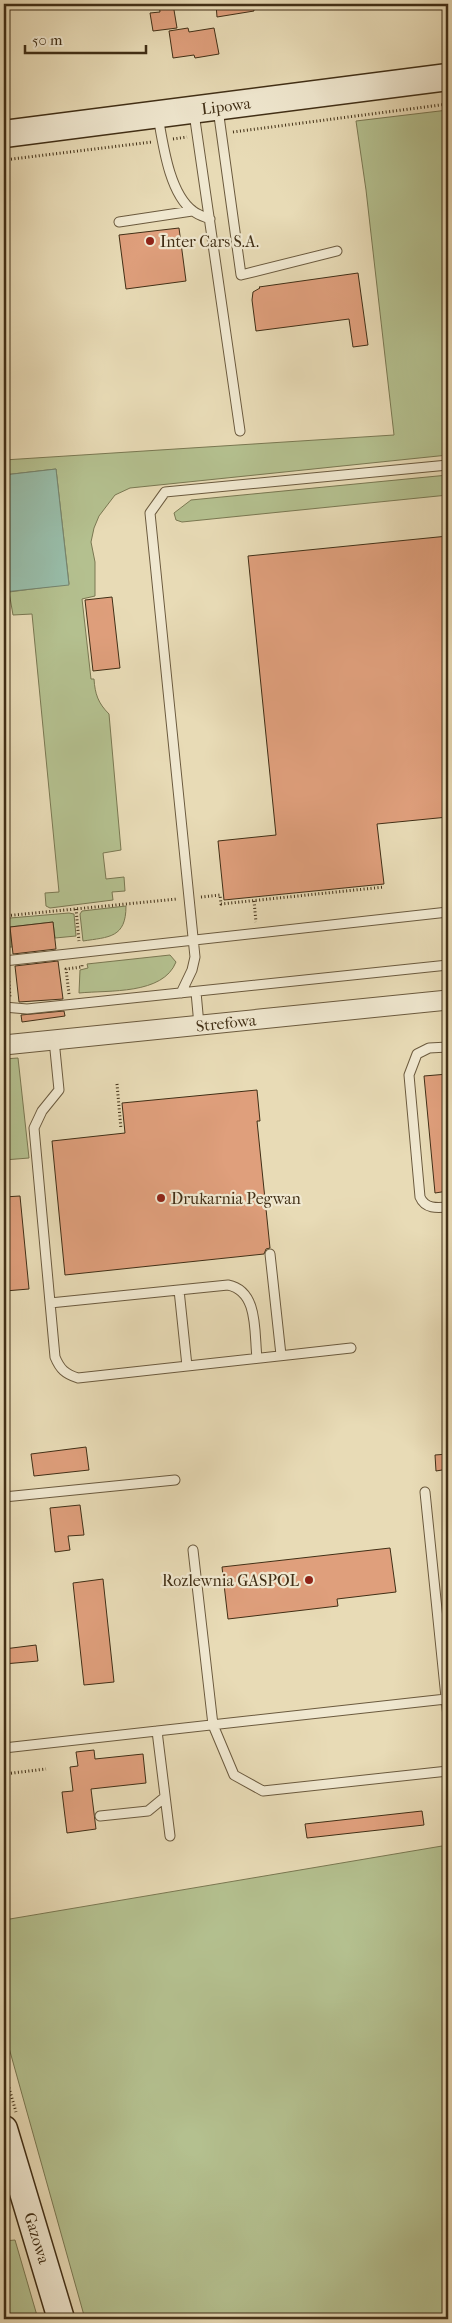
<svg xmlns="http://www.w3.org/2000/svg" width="452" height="2323" font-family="'IM FELL French Canon',serif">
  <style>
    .green { fill: #b4c08f; stroke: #7a7852 }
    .water { fill: #98bca8; stroke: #75846e }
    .building { fill: #df9f7c; stroke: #412f16 }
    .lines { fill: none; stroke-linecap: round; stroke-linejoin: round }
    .lane-casing { stroke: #6b5a3e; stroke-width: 11 }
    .street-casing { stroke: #6b5a3e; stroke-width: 21 }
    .secondary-casing { stroke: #412f16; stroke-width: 29 }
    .path { stroke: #412f16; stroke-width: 3; stroke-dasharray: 1 2.5; stroke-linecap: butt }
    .lane { stroke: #f0e8d0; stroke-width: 9 }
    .street { stroke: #f0e8d0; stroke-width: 19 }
    .secondary { stroke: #f0e8d0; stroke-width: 26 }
    .poi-dot { fill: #8f2418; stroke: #f0e8d0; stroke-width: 2 }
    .labels { text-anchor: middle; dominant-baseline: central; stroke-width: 4.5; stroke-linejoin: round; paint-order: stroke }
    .street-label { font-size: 16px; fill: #412f16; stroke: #f0e8d0 }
    .poi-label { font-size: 16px; fill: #412f16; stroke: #f0e8d0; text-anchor: start }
  </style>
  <rect width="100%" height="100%" fill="#e8dbb6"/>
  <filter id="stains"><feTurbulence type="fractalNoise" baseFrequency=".004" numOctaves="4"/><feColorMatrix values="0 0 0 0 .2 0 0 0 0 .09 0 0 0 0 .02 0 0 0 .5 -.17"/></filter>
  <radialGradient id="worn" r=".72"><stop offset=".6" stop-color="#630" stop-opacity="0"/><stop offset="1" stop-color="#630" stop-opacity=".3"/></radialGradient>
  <path class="green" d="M448 110V455L130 488 115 495 99 516 94 528 91 542 95 562V596L82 599 91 679H94C95 694 98 703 109 714L121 850 103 853 106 879 124 877 125 891 112 892 113 900 50 908 46 906 45 893 59 892 32 614 13 615 9 592 69 584 56 469 4 475V460L394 435 366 190 356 121Z
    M448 475V495L182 522 176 520 174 513 191 500Z
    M126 906C126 938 109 937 83 941L80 914 82 911Z
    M69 913 74 914 76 936 55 938 53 922 10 927 12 947H9L7 922 10 918Z
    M170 955 176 962C163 995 109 990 79 993L80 970 88 968 87 964Z
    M18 1058 29 1158 4 1160V1059Z
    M448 1845V2319H85L4 2030V1920Z
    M15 2240 38 2319H4V2241Z"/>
  <path class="water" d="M56 469 69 585 4 592V475Z"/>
  <path class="building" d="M159 4H173L177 28 153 31 150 13 160 12Z
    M216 4H253L254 11 217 17Z
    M188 28 189 32 214 28 219 54 195 58 194 55 173 58 169 31Z
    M179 228 186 281 126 289 119 235Z
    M358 273 368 345 353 347 349 319 256 331 252 300 253 292 260 288 259 287Z
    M448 536V817L377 824 384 884 224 900 218 841 276 835 248 556Z
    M112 597 120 668 93 671 85 600Z
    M53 922 56 949 13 954 10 927Z
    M58 961 63 999 19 1002 15 966Z
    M64 1011 65 1016 22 1022 21 1015Z
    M448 1074V1191L435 1193 424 1076Z
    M257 1090 260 1121H257L270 1248 266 1249 264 1254 65 1275 52 1141 125 1133 122 1103Z
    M20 1196 29 1289 5 1291 4 1197Z
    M86 1447 89 1470 34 1476 31 1454Z
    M448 1454V1469L436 1471 435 1455Z
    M80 1505 84 1535 68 1536 70 1550 55 1552 50 1508Z
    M390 1548 396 1592 337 1599 338 1606 228 1619 222 1567Z
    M103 1579 114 1682 84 1685 73 1583Z
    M36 1645 38 1661 4 1664V1649Z
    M94 1750 95 1759 143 1754 146 1783 91 1789 96 1829 67 1833 62 1792 73 1791 70 1767 78 1766 76 1752Z
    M422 1811 424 1825 307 1838 305 1824Z"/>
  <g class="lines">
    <defs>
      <path id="lane" d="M218 109 241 275 337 251
        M194 113 240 431
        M158 116C163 144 169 193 193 211 198 215 205 217 210 219
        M119 222 192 211
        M4 961 448 912
        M196 992 199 1025
        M181 993 192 970 195 957 150 513 165 492 448 465
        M4 1007 27 1009 448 965
        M54 1040 59 1090 42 1111 34 1128 55 1357C60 1369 65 1374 78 1378L351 1348
        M448 1047 429 1048 417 1054 409 1075 420 1197C425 1209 437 1208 448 1207
        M270 1254 281 1355
        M179 1290 187 1366
        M50 1303 228 1285C259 1291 254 1333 257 1358
        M425 1492 448 1717
        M4 1497 175 1480
        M193 1550 213 1725 234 1775 263 1791 448 1771
        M157 1731 170 1836
        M4 1748 446 1699
        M100 1816 148 1811 165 1797"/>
      <path id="street" d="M4 1045 448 1000"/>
      <path id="secondary" d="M4 134 448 77
        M4 2129 61 2319"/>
    </defs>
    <use href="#lane" class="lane-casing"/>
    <use href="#street" class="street-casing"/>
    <use href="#secondary" class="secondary-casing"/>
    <path class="path" d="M233 132 448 104
      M173 139 187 137
      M4 160 152 142
      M201 897 220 895 221 904 384 887
      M254 901 256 922
      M76 909 79 941
      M4 916 177 899
      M4 933 5 950
      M8 971 10 997
      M69 994 66 969 82 967V964
      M117 1084 121 1129
      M4 1774 46 1769
      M4 2071 16 2112"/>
    <use href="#lane" class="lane"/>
    <use href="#street" class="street"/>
    <use href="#secondary" class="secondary"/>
  </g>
  <g class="poi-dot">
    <circle cx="150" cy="241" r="5"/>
    <circle cx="161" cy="1198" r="5"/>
    <circle cx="309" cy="1580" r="5"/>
  </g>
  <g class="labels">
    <g class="street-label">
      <text transform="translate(226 106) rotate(-7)">Lipowa</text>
      <text transform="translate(226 1023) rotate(-6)">Strefowa</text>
      <text transform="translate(37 2238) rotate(73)">Gazowa</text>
    </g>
    <g class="poi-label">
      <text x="160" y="241">Inter Cars S.A.</text>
      <text x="171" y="1198">Drukarnia Pegwan</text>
      <text x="299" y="1580" text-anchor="end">Rozlewnia GASPOL</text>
    </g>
  </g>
  <rect width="452" height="2323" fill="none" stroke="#e8dbb6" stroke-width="20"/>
  <rect x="5" y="5" width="442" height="2313" fill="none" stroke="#412f16" stroke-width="2.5"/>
  <rect x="10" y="10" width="432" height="2303" fill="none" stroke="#412f16"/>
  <path d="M25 45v8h121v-8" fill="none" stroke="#412f16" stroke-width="2.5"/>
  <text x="32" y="45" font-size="15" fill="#412f16" stroke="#f0e8d0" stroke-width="4" paint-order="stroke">50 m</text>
  <rect width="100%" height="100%" filter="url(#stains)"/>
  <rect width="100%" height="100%" fill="url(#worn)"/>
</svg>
